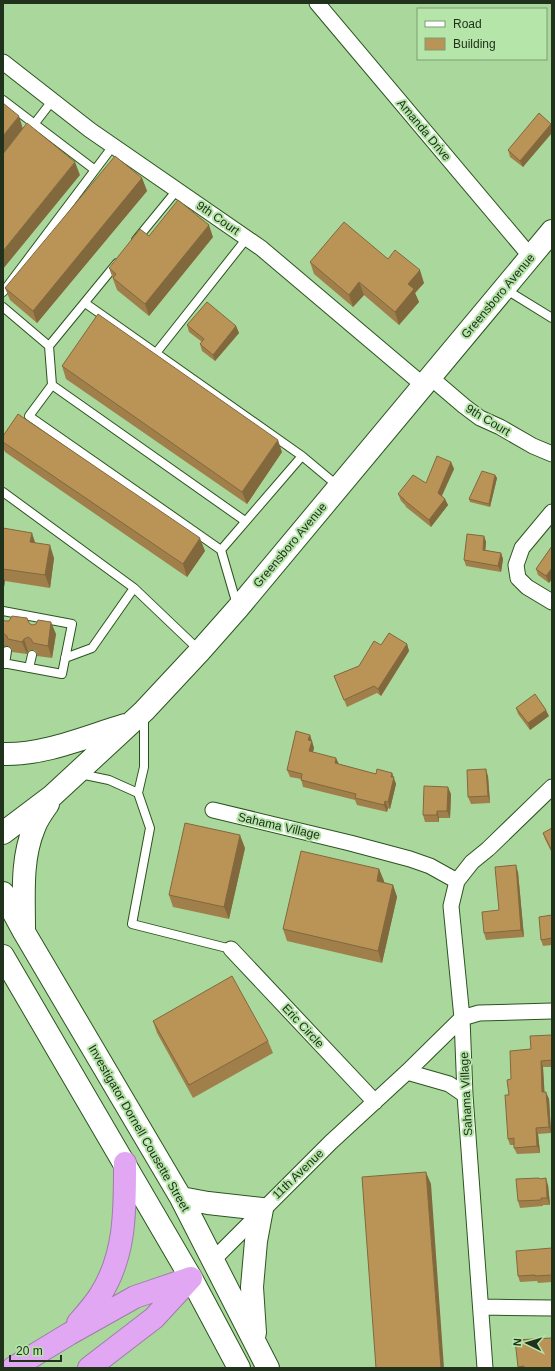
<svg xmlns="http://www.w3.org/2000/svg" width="555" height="1371" font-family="Arial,sans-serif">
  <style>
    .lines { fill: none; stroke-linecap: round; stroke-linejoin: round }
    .lane-casing { stroke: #2b541e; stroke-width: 10 }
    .street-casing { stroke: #2b541e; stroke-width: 17 }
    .secondary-casing { stroke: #2b541e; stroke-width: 24 }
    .highway-casing { stroke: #9d7ea7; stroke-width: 24 }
    .lane { stroke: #fff; stroke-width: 8 }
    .street { stroke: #fff; stroke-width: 15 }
    .secondary { stroke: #fff; stroke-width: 22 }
    .highway { stroke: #e1a7f2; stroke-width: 22 }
    .wall { fill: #a07f4b }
    .shaded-wall { fill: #82683d }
    .building { fill: #ba9457; stroke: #82683d }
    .labels { text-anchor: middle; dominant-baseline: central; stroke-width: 4; stroke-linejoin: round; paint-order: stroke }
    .street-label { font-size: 12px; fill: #20321b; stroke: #b6e5a9 }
  </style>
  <rect width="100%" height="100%" fill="#aad89c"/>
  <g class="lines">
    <defs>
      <path id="lane" d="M3 100 95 170
        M32 127 52 101
        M136 240 177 190
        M505 289 552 318
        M3 292 113 146
        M85 303 302 456
        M3 307 49 346 52 385
        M49 346 117 263
        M156 353 247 238
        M3 492 134 588 200 651
        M221 550 302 456 338 486
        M237 605 221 550 29 416 52 385 245 521
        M3 611 72 624 62 674 3 663
        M65 658 92 648 134 588
        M5 664 7 651
        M29 668 32 655
        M144 715V767L138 793 150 828 132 924 231 949
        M80 774 109 780 138 793"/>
      <path id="street" d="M317 3 531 257
        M3 62 90 130 261 248 423 385
        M430 377 464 406 480 418 500 427 533 446 552 454
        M552 512 522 548 516 565 518 578 527 587 552 602
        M213 810 350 843 410 859 430 866 457 881
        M231 949 375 1102
        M407 1072 449 1084 465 1095
        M213 1260 331 1142 407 1072 462 1018 479 1013 552 1011
        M481 1307 552 1308
        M485 1368 465 1095 462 1018 451 906 457 881 472 862 488 849 552 787"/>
      <path id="secondary" d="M3 754C45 755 85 737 125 725
        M3 833 52 796 144 711 200 651 238 608 552 231
        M3 893 24 932 181 1198 268 1368
        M24 928C24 895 21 859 34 828 37 819 43 811 48 804
        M3 956 191 1278 239 1368
        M181 1198 208 1203 262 1209 256 1241 252 1287 255 1333"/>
      <path id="highway" d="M78 1323C85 1315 93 1306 99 1297 126 1256 125 1210 125 1163
        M13 1368 69 1334 135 1297 191 1278
        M89 1368 154 1318 190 1279"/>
    </defs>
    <use href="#lane" class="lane-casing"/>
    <use href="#street" class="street-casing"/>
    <use href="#secondary" class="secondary-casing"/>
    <use href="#highway" class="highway-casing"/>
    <use href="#lane" class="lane"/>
    <use href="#street" class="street"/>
    <use href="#secondary" class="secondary"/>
    <use href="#highway" class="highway"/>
  </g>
  <path class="wall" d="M551 124 523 167 510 157 508 150Z
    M142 178 147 191 37 323 10 300 5 288Z
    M149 236 213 237 149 316 117 290 109 268Z
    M388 259 424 283 415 293 419 302 399 325 364 295 353 307 314 274 310 262Z
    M187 325 236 326 239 333 215 361 202 351 200 344 202 342 189 332Z
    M62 366 282 452 247 504 66 379Z
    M3 436 205 551 187 577 5 452 3 447Z
    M451 462 454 469 442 496 445 499 448 505 431 527 406 507 405 505 401 501 398 494 426 483Z
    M495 475 497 478 490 507 470 502 469 499Z
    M3 528 35 543 54 558 50 588 5 581 3 593Z
    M484 536 486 542 485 550 501 553 503 559 501 572 466 566 464 560Z
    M552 546V579L549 583 538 575 536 569Z
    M27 618 29 624 56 634 52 658 37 656 36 651 33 650 28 651 27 654 12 652 11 648 8 646H5L3 648V619L5 621Z
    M407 644 409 651 381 696 377 693 347 707 334 676 359 666 381 645Z
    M516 708 549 716 530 730 518 714Z
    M310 735 314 748 313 752 338 764 376 774 392 773 396 784 390 809 388 808 387 812 357 805 355 800 303 787 301 779 290 777 287 770Z
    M488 776 490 803 471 804 468 797Z
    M451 794 450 818H439V822H425L423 815Z
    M552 828V853L545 839 543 833Z
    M245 848 229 919 173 907 169 895Z
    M379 869 384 881V882L393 885 397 897 382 963 287 941 283 929Z
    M518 872 524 937 486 940 484 933 499 910Z
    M552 915V945L543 946 541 940Z
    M153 1021 268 1041 273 1053 193 1098 157 1033Z
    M552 1035V1067H543L544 1092 549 1099 551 1133 538 1134 540 1153 517 1154 514 1148V1145H510L508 1139 509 1095 511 1079 531 1049Z
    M540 1179 548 1185 550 1205H543V1206L520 1208 518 1201Z
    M552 1248V1282L538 1283 537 1281 520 1282 518 1276Z
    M552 1338V1368H519L518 1367Z"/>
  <path class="shaded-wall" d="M19 116 23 129 3 154V136Z
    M551 124 552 126V133L523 167 520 161Z
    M75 162 80 175 3 269V251Z
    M142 178 147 191 37 323 33 311Z
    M209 225 213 237 149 316 145 304Z
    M420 270 424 283 415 293 419 302 399 325 395 312 408 284Z
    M359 282 364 295 353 307 349 295Z
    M236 326 239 333 215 361 213 355Z
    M278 440 282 452 247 504 242 492Z
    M451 462 454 469 440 499 438 493Z
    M495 475 497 478 490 507 489 504Z
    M445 499 448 505 431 527 429 520Z
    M32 533 36 545 30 542Z
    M484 536 486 542 485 555 483 550Z
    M200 538 205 551 187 577 183 564Z
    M50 545 54 558 50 588 45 575Z
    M501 553 503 559 501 572 498 566Z
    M552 568V579L549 583 546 576Z
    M3 576 5 581 3 593Z
    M51 622 56 634 52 658 48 646Z
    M24 639 28 651 27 654 22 642Z
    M3 642 5 646 3 648Z
    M407 644 409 651 381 696 378 689Z
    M546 710 549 716 530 730 528 723Z
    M310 735 314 748 311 758 309 751 308 740Z
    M336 758 339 764 335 763Z
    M486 769 488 776 490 803 488 796Z
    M392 773 396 784 390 809 388 802Z
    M448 787 451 794 450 818 447 811Z
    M385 801 388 808 387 812 384 805Z
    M437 811 439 818V822L437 815Z
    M240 835 245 848 229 919 224 907Z
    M516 865 518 872 524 937 521 930Z
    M379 869 384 881 381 893 377 881Z
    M393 885 397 897 382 963 378 951Z
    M541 1061 543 1067 545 1099 542 1092Z
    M546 1092 549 1099 551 1133 549 1127Z
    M536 1128 538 1134 540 1153 537 1146Z
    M426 1172 431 1184 444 1368H441Z
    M546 1178 548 1185 550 1205 547 1198Z"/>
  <path class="building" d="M3 103 19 116 3 136Z
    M539 113 551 124 520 161 508 150Z
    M27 123 75 162 3 251V154Z
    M115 156 142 178 33 311 5 288Z
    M178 200 209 225 145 304 113 278 116 274 109 268 140 229 149 236Z
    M344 222 388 259 395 250 420 270 408 284 414 289 395 312 359 282 349 295 310 262Z
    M207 302 236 326 213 355 200 344 204 339 187 325Z
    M98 314 278 440 242 492 62 366Z
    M18 414 200 538 183 564 3 442V436Z
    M437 456 451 462 438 493 445 499 429 520 404 500V499L398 494 413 475 426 483Z
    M482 471 495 475 489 504 469 499Z
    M3 528 32 533 30 542 50 545 45 575 3 569Z
    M467 534 484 536 483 550 501 553 498 566 464 560Z
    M552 546V568L546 576 536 569Z
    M12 616 27 618 29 623 32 625 36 624 38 620 51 622 48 646 33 643 31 639 28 637 24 639 22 642 8 639 7 636 3 633V619L5 621H9Z
    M389 633 407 644 378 689 374 686 344 700 334 676 359 666 374 641 381 645Z
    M535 694 546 710 528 723 516 708Z
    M296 731 310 735 308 740 312 741 309 751 336 758 335 763 376 774 377 769 392 773 391 777H394L388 802 385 801 384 805 355 798 356 794 301 780 302 774 287 770Z
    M486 769 488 796 468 797 467 770Z
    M424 786 448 787 447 811H437V815H423Z
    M185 823 240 835 224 907 169 895Z
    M552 828V851L543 833Z
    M301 851 379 869 377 881 393 885 378 951 283 929Z
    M516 865 521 930 484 933 482 912 499 910 495 867Z
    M552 915V938L541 940 539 917Z
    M232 976 268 1041 189 1085 153 1021Z
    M552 1035V1060L541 1061 542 1092H546L549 1127 536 1128 537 1146 514 1148V1138L508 1139 505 1095H509L507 1080 511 1079 510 1051 531 1049 530 1036Z
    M426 1172 441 1368H376L362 1177Z
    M539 1178 540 1179 546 1178 547 1198H541V1200L518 1201 516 1179Z
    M552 1248V1275L535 1276V1275L518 1276 516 1251Z
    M552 1338V1368H524V1366L518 1367 515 1340Z"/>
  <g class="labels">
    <g class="street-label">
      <text transform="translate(424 130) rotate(50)">Amanda Drive</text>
      <text transform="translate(218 218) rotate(35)">9th Court</text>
      <text transform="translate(498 296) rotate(-50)">Greensboro Avenue</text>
      <text transform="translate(488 420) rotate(31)">9th Court</text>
      <text transform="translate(290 545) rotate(-50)">Greensboro Avenue</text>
      <text transform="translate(279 826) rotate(13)">Sahama Village</text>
      <text transform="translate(303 1026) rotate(47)">Eric Circle</text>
      <text transform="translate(466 1094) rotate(-93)">Sahama Village</text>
      <text transform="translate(139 1128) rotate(60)">Investigator Dornell Cousette Street</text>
      <text transform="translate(298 1174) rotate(-44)">11th Avenue</text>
    </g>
  </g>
  <rect width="555" height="1371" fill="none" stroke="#20321b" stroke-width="8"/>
  <rect x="417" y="8" width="130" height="52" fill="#b6e5a9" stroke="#7a9d70"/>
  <rect x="425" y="21" width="20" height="6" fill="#ffffff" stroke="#7a9d70"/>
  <text x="453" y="28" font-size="12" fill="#20321b">Road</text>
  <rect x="425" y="38" width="20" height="12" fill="#ba9457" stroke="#7a9d70"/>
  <text x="453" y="48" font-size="12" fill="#20321b">Building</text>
  <g transform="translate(527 1343) rotate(275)" stroke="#b6e5a9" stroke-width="3" paint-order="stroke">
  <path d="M0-3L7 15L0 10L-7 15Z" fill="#20321b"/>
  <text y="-6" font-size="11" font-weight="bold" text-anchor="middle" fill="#20321b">N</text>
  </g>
  <path d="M10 1355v6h51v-6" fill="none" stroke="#20321b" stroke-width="2"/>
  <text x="16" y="1355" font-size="12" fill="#20321b" stroke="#b6e5a9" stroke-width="3" paint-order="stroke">20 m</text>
</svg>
